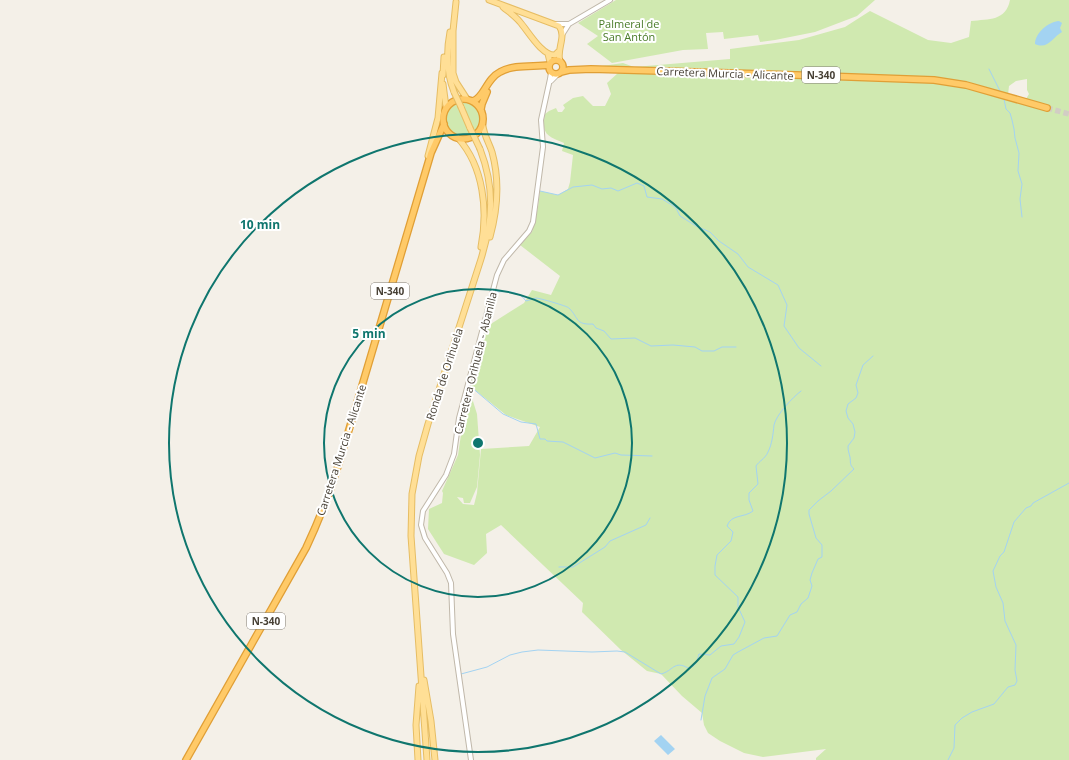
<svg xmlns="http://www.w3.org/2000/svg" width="1069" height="760" font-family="'Open Sans',sans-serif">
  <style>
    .green { fill: #d0e9b0 }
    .water { fill: #a3d3f2 }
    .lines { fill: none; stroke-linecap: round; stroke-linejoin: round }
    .stream { stroke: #a3d3f2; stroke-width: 1 }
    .highway-tunnel { stroke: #d2cdc4; stroke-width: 5.5; stroke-dasharray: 5.5 3; stroke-linecap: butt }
    .minor-casing { stroke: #c0b8aa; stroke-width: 6 }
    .major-casing { stroke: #e6bd64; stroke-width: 7 }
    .highway-casing { stroke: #e09f36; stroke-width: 8 }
    .minor { stroke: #fff; stroke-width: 4 }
    .major { stroke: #ffdf96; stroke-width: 5 }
    .highway { stroke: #ffca68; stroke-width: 5.5 }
    .major-bridge-casing { stroke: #e6bd64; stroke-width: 7; stroke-linecap: butt }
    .major-bridge { stroke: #ffdf96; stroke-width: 5 }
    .ring { fill: none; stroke: #0f766e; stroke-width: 2 }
    .labels { text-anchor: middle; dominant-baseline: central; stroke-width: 4; stroke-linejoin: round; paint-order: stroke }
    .shield { fill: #fff; stroke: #7f7a72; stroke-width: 1 }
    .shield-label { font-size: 10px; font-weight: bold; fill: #484136 }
    .park-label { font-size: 11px; fill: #497b28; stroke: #fff }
    .street-label { font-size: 11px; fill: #484136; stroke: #fff }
    .centre { fill: #0f766e; stroke: #fff; stroke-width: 2 }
    .ring-label { font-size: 12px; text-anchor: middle; font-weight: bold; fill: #0f766e; stroke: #fff; stroke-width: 4; stroke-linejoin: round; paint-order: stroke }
  </style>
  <rect width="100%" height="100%" fill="#f4f0e8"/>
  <path class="green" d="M616 0H875L857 16 815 32 775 40 760 42 758 35 724 39 723 32 706 33 708 49 683 50 612 63 587 44 598 36 578 23Z
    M1010 0H1069V760H816V758L826 749 763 757 744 753 720 741 708 733 704 725 702 713 682 696 661 674 647 671 621 650 582 612 583 603 501 525 486 534 487 553 474 565 444 554 428 529 429 509 442 503 443 493 442 491 458 455 462 428 468 401 472 398 477 414 480 455 477 487 470 503H464L463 498 457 497 463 504 474 505 477 493 481 449 529 446 540 427 506 415 470 386 486 327 524 303 532 290 551 295 560 276 520 245 532 232 538 207 540 191 558 195 568 189 570 182 573 155 562 151 564 143C547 136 541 134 545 114L549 111 556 108 558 112H562L565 108 563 105 573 98 583 96 593 106H605L611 94 607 83 618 73 796 78 934 83 965 88 1046 111 1047 105 1026 99 1029 94 1027 90V79L1016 81 1009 86 1008 95 967 83 602 68V66L623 63 634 67 730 59V49L799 40 845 27 870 11 928 40 951 43 969 37 971 21C989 19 1006 21 1010 0Z
    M460 101C479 99 488 120 474 133Z
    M456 102 471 135C449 143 435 114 456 102Z"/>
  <path class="water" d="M1059 21 1062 23 1060 28 1062 32C1053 37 1048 50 1035 44 1035 33 1048 22 1059 21Z
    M661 735 675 749 668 755 654 741Z"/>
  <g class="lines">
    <path class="stream" d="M989 69 1000 91
      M1004 99 1006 109 1010 113 1012 120 1014 129 1015 138 1019 153 1018 171 1022 184 1020 199 1022 217
      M540 191 558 195 573 187 592 185 602 189 611 188 618 191 637 183 644 186 647 197 662 199 672 205 676 208 680 216 696 226 710 232 719 241 738 254 748 267 778 285 787 305 784 326 799 348 821 366
      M496 292C508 291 519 291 526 301 530 300 532 299 536 298 539 298 567 306 569 308 579 318 575 325 593 324L596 328 604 331 611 339 635 338 651 346 673 345 695 347 702 351H714L722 347H736
      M470 386 503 414 521 422 536 424 540 439H545L547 441 563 442 595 458 615 453 621 455 652 456
      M559 567H573L605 547 610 541 646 525 650 518
      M461 674 487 667 510 655 522 652 538 650 592 652 617 651 625 652 661 674C673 671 674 660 688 668 696 667 697 661 699 654L710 655 721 646 734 644 739 637 745 622 738 607V597L715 575V566L717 555 731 541 733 532 727 526C731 514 744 518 753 511L749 500V493L758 484 756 466C759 461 765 459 768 452 772 444 773 435 774 425 776 415 793 397 801 391
      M701 720 705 696 712 678 725 669 733 655 738 652 764 638 777 636 790 615 797 612 801 604 808 598 812 586 810 580 812 573 818 559 822 557V545L816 538 809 514V510L818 501 831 491 854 469C849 464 851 463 850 457 849 453 848 451 848 446L854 438 855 432 853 424 848 418 846 411 848 404 856 398 858 393 856 385 863 365 873 356
      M948 760 954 748 955 725 962 718 972 712 994 704 1008 687 1015 685 1017 681 1015 670 1016 645 1005 621 1003 603 996 587 993 571 1000 556 1004 552 1014 522 1026 508 1031 506 1033 503 1069 483"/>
    <path class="highway-tunnel" d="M1047 108 1069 114"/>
    <defs>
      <path id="minor" d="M555 24H569
        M562 35 569 24 610 0
        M551 81 558 74
        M471 760 453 634 451 583 447 573 425 538 421 525 423 511 446 475 454 454 459 418 497 275 504 260 529 231 533 222 543 147 541 120 550 79 551 72"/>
      <path id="major" d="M489 0 559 26C567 36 556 50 560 61
        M456 2 453 31V73L456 82 467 99
        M503 7C509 12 515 16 520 22 528 31 542 56 555 55L558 52
        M450 32C446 53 446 72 454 92
        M548 54 550 62
        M443 75 444 57
        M443 84 446 107
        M461 107 470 128
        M483 126C484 135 489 143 492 152 500 181 498 208 490 237
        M458 138C484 167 488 211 481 247
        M428 156 438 118 442 73
        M424 680 431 721 435 760
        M418 760 416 725 419 686
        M427 760 411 536 412 494 419 456 428 424 481 259C493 220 495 188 480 149"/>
      <path id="highway" d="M549 67a7 7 0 1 1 14 0a7 7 0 1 1-14 0Z
        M561 72 569 70 591 69 796 75 934 80 966 85 1047 108
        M443 119a20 20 0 1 1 40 0a20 20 0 1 1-40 0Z
        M473 101C484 98 486 79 500 72 514 64 533 67 549 65
        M481 109 482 104 487 92
        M186 760 306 548 315 528 329 494 340 460 426 170 431 153 444 124"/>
    </defs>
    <use href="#minor" class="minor-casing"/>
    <use href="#major" class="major-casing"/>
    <use href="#highway" class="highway-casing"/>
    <use href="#minor" class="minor"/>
    <use href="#major" class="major"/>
    <use href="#highway" class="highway"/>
    <defs>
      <path id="major-bridge" d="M454 92 461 107
        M470 128 480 149"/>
    </defs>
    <use href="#major-bridge" class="major-bridge-casing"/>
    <use href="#major-bridge" class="major-bridge"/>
  </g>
  <g class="ring">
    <circle cx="478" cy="443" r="154"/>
    <circle cx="478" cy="443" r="309"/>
  </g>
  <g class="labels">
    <g class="shield">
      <rect x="802" y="67" width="38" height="16" rx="3"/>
      <rect x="371" y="283" width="38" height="16" rx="3"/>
      <rect x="247" y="613" width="38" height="16" rx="3"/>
    </g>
    <g class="shield-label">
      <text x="821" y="75">N-340</text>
      <text x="390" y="291">N-340</text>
      <text x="266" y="621">N-340</text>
    </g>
    <g class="park-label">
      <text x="629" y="23">Palmeral de<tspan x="629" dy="13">San Antón</tspan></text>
    </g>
    <g class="street-label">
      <text transform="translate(725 73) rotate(2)">Carretera Murcia - Alicante</text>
      <text transform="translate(475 363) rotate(-76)">Carretera Orihuela - Abanilla</text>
      <text transform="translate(444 374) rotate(-72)">Ronda de Orihuela</text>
      <text transform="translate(341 450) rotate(-72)">Carretera Murcia - Alicante</text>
    </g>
  </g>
  <circle cx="478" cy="443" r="6" class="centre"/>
  <g class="ring-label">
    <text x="260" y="229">10 min</text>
    <text x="369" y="338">5 min</text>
  </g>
</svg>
